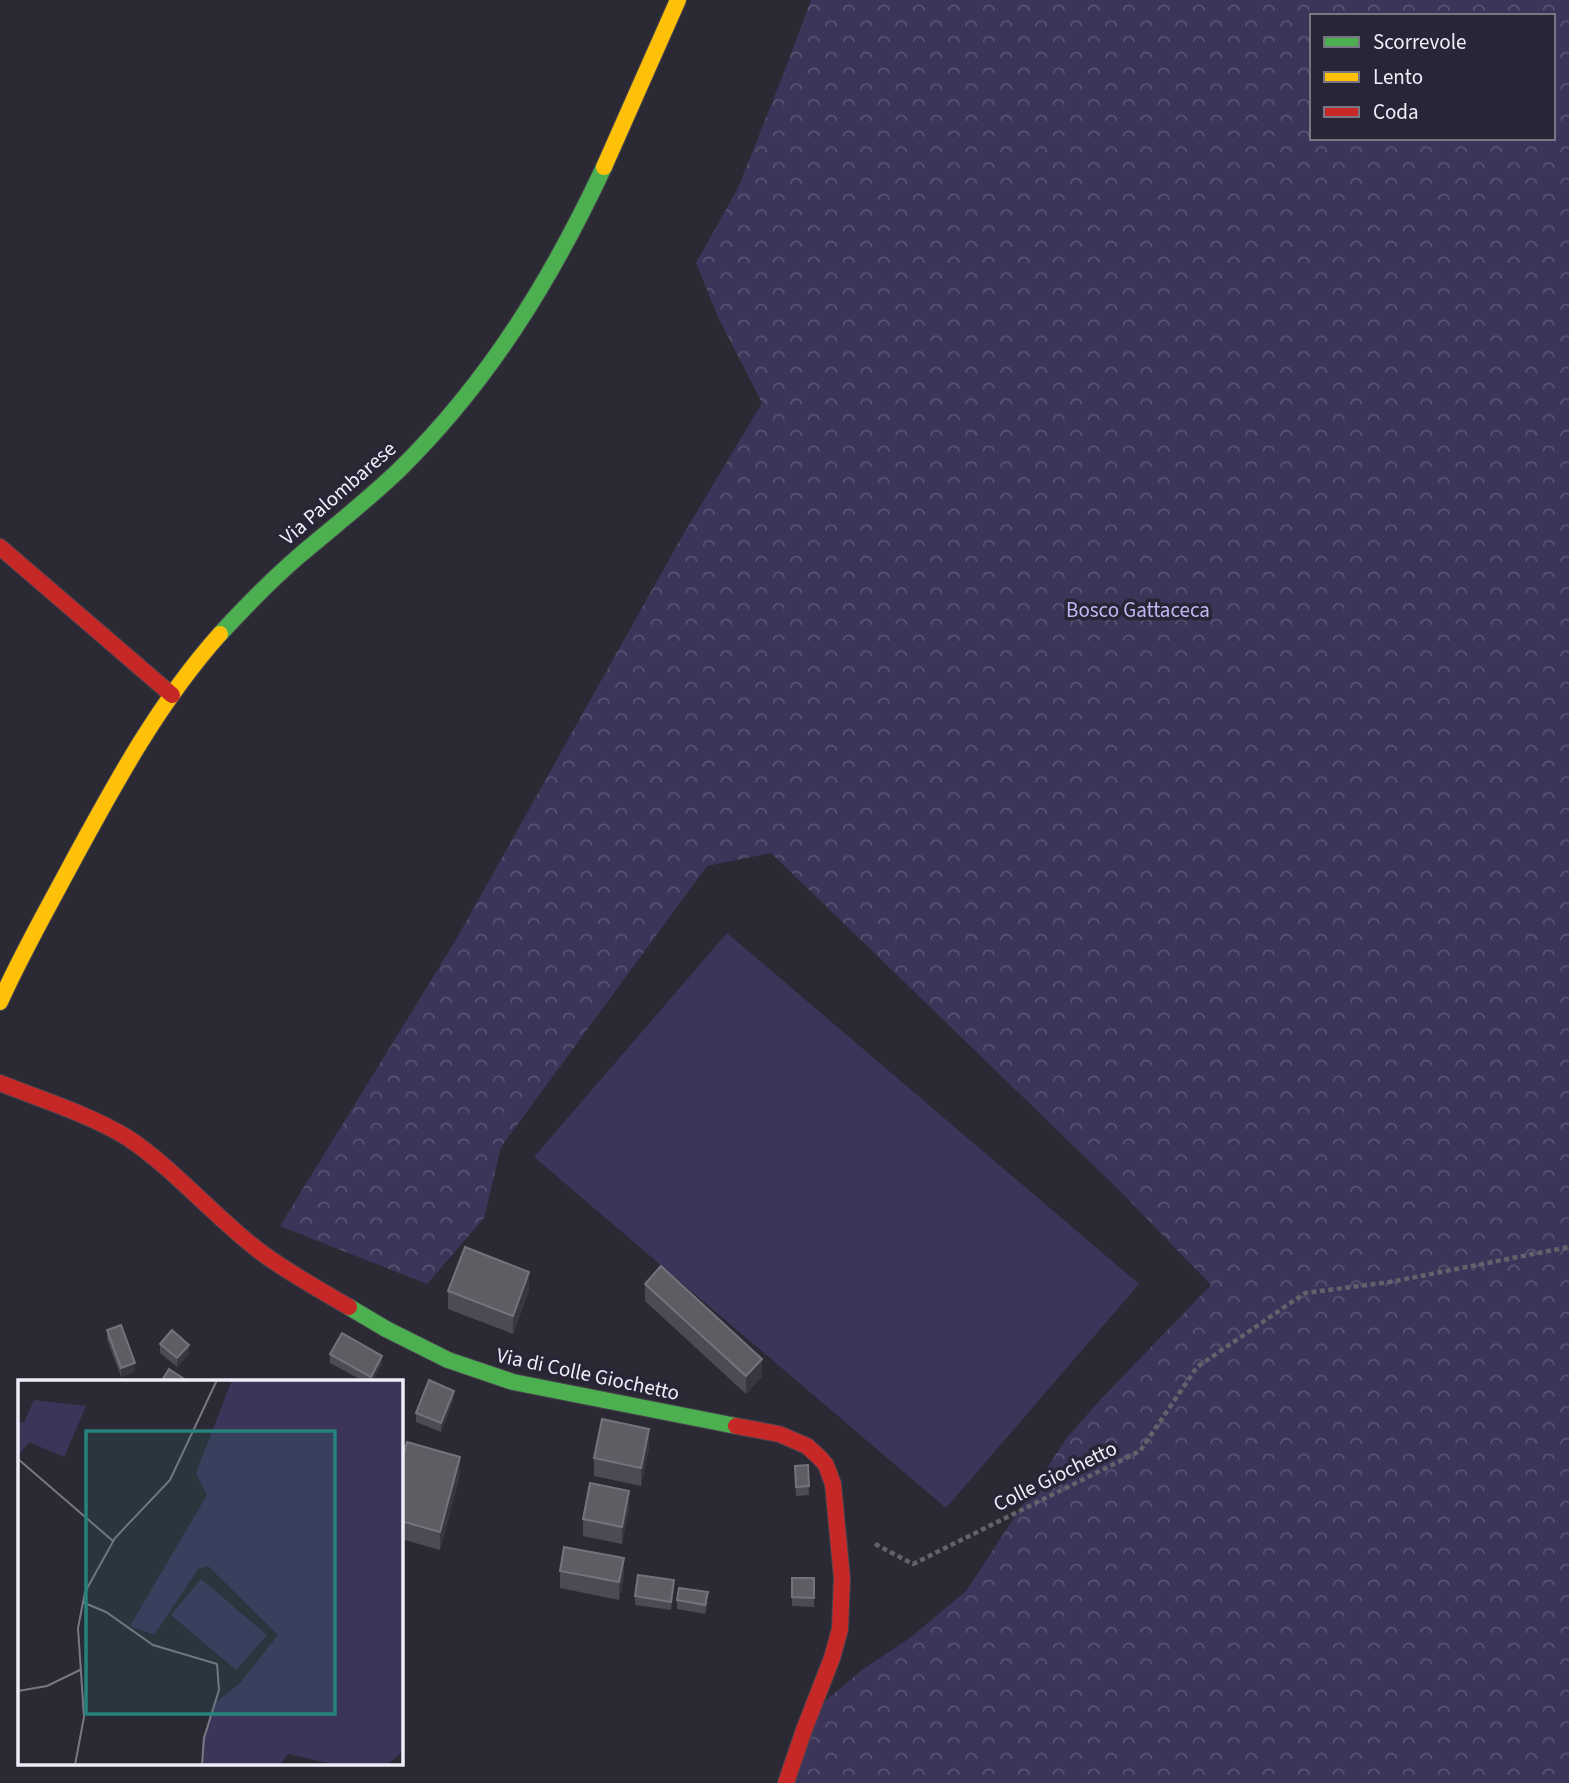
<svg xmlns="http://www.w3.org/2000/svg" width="1569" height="1783" font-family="'Source Sans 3',sans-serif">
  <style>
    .forest { fill: url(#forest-crowns); fill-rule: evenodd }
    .park { fill: #3d3559 }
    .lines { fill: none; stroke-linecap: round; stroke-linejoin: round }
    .fast-casing { stroke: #47454e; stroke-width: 18 }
    .slow-casing { stroke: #47454e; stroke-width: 18 }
    .jam-casing { stroke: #47454e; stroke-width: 18 }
    .path { stroke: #63616a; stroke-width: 4.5; stroke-dasharray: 5 3.5; stroke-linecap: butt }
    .fast { stroke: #4caf50; stroke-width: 16 }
    .slow { stroke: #ffc107; stroke-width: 16 }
    .jam { stroke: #c62828; stroke-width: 16 }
    .wall { fill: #4c4b53 }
    .shaded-wall { fill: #38363e }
    .building { fill: #5e5d64; stroke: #74737c; stroke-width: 2 }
    .labels { text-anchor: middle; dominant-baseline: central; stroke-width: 7; stroke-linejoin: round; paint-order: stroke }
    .street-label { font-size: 21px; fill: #efedf9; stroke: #282537 }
    .park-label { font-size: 21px; fill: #c2b6f2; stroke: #282537 }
    .inset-road { fill: none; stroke: #797782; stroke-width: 2 }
    .view { fill: #25827c; fill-opacity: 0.15; stroke: #25827c; stroke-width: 3.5 }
    .inset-edge { fill: none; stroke: #efedf9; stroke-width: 3.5 }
  </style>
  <defs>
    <pattern id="forest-crowns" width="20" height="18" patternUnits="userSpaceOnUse" patternTransform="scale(1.75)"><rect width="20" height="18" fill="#3d3559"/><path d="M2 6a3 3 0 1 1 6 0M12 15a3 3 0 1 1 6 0" fill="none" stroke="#595372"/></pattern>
  </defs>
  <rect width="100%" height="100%" fill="#2b2933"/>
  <path class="forest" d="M811 0H1569V1783H790L818 1707 862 1670 910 1638 966 1591 1066 1439 1100 1400 1211 1285 1121 1192 771 853 707 866 501 1147 484 1218 427 1284 280 1226 454 943 680 540 762 403 717 315 696 263 738 188 785 70ZM1312 16H1553V138H1312Z"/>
  <path class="park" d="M727 933 1139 1284 946 1508 534 1157Z"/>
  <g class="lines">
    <defs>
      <path id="fast" d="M220 634C245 607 271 580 299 556 333 527 368 500 400 469 489 381 551 280 604 167
        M349 1307 386 1329 448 1360 513 1382 736 1426"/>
      <path id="slow" d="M604 167 678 0
        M0 1002C22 953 49 906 74 859 117 780 160 701 220 634"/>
      <path id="jam" d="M0 547 172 695
        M0 1083C42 1100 89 1114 128 1138 177 1171 215 1218 262 1253 289 1273 320 1290 349 1307
        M736 1426 779 1434 807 1446 820 1458 826 1465 833 1484 842 1578 840 1629 832 1658 804 1730 786 1783"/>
    </defs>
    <use href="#fast" class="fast-casing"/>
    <use href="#slow" class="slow-casing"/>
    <use href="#jam" class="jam-casing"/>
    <path class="path" d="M875 1544 913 1564 1140 1451 1197 1367 1305 1293 1390 1282 1569 1247"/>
    <use href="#fast" class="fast"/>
    <use href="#slow" class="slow"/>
    <use href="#jam" class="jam"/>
  </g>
  <path class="wall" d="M645 1284 762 1376 746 1394 645 1301Z
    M529 1290 513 1334 448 1309V1291Z
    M107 1330 135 1371 121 1377 107 1339Z
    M160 1344 189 1354 177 1367 160 1353Z
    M330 1354 382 1364 372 1382H365L330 1363Z
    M454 1399 441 1432 416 1422V1413Z
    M649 1447 641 1486 594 1476V1458Z
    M401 1464 460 1474 440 1550 401 1539Z
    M808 1465 809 1495 796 1496 795 1466Z
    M629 1508 622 1544 583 1536V1519Z
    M560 1571 624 1575 619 1600 560 1588Z
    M792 1578H814V1607L792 1606Z
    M674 1589 671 1610 635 1605V1596Z
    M677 1600 708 1601 705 1614 677 1609Z"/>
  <path class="shaded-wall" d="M529 1272V1290L513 1334V1316Z
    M189 1345V1354L177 1367V1358Z
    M382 1356V1364L372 1382H371V1377Z
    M762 1359V1376L746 1394V1376Z
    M135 1363V1371L121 1377V1368Z
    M454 1391V1399L441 1432V1423Z
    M649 1429V1447L641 1486V1468Z
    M460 1457V1474L440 1550V1532Z
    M629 1491V1508L622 1544V1527Z
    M624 1558V1575L619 1600V1582Z
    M674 1580V1589L671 1610V1602Z"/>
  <path class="building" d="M465 1247 529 1272 513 1316 448 1291Z
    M661 1266 762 1359 746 1376 645 1284Z
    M121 1325 135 1363 121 1368 107 1330Z
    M172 1330 189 1345 177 1358 160 1344Z
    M342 1333 382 1356 371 1377 330 1354Z
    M169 1369 189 1382H161Z
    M429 1380 454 1391 441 1423 416 1413Z
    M602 1419 649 1429 641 1468 594 1458Z
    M407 1442 460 1457 440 1532 401 1521V1464Z
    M808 1465 809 1486 796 1487 795 1466Z
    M590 1483 629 1491 622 1527 583 1519Z
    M564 1547 624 1558 619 1582 560 1571Z
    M638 1575 674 1580 671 1602 635 1596Z
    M792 1578H814V1598L792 1597Z
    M679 1588 708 1592 705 1605 677 1600Z"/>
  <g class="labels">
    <g class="street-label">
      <text transform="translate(338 493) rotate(-41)">Via Palombarese</text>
      <text transform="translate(588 1374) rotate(12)">Via di Colle Giochetto</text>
      <text transform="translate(1055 1476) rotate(-26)">Colle Giochetto</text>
    </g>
    <g class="park-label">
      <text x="1138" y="610">Bosco Gattaceca</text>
    </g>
  </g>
  <g transform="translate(18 1380)">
    <rect width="385" height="385" fill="#2b2933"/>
    <path d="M214 0H385V371L369 385H318L270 374 262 385H184V361L198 322 221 304 260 255 190 186 180 189 136 255 112 246 189 115 178 93Z" fill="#3d3559"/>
    <path d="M16 20 68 26 46 77 11 62 0 76V41L6 43Z" fill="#3d3559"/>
    <path d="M183 199 249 255 218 290 153 235Z" fill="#3d3559"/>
    <path class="inset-road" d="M0 79 95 161M64 222 88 232 135 265 199 284 201 310 186 358 184 385M0 311 29 306 64 289M57 385 66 337 60 248 67 212 97 158 152 100 199 0"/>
    <path class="view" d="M68 51H317V334H68Z"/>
    <rect width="385" height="385" class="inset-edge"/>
  </g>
  <rect x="1310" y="14" width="245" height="126" fill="#282537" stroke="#787585" stroke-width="2"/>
  <rect x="1324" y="37" width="35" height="10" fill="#4caf50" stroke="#787585" stroke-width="2"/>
  <text x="1373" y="49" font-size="21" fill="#efedf9">Scorrevole</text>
  <rect x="1324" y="72" width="35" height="10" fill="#ffc107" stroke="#787585" stroke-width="2"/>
  <text x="1373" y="84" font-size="21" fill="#efedf9">Lento</text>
  <rect x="1324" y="107" width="35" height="10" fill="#c62828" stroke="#787585" stroke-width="2"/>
  <text x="1373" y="119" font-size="21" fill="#efedf9">Coda</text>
</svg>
